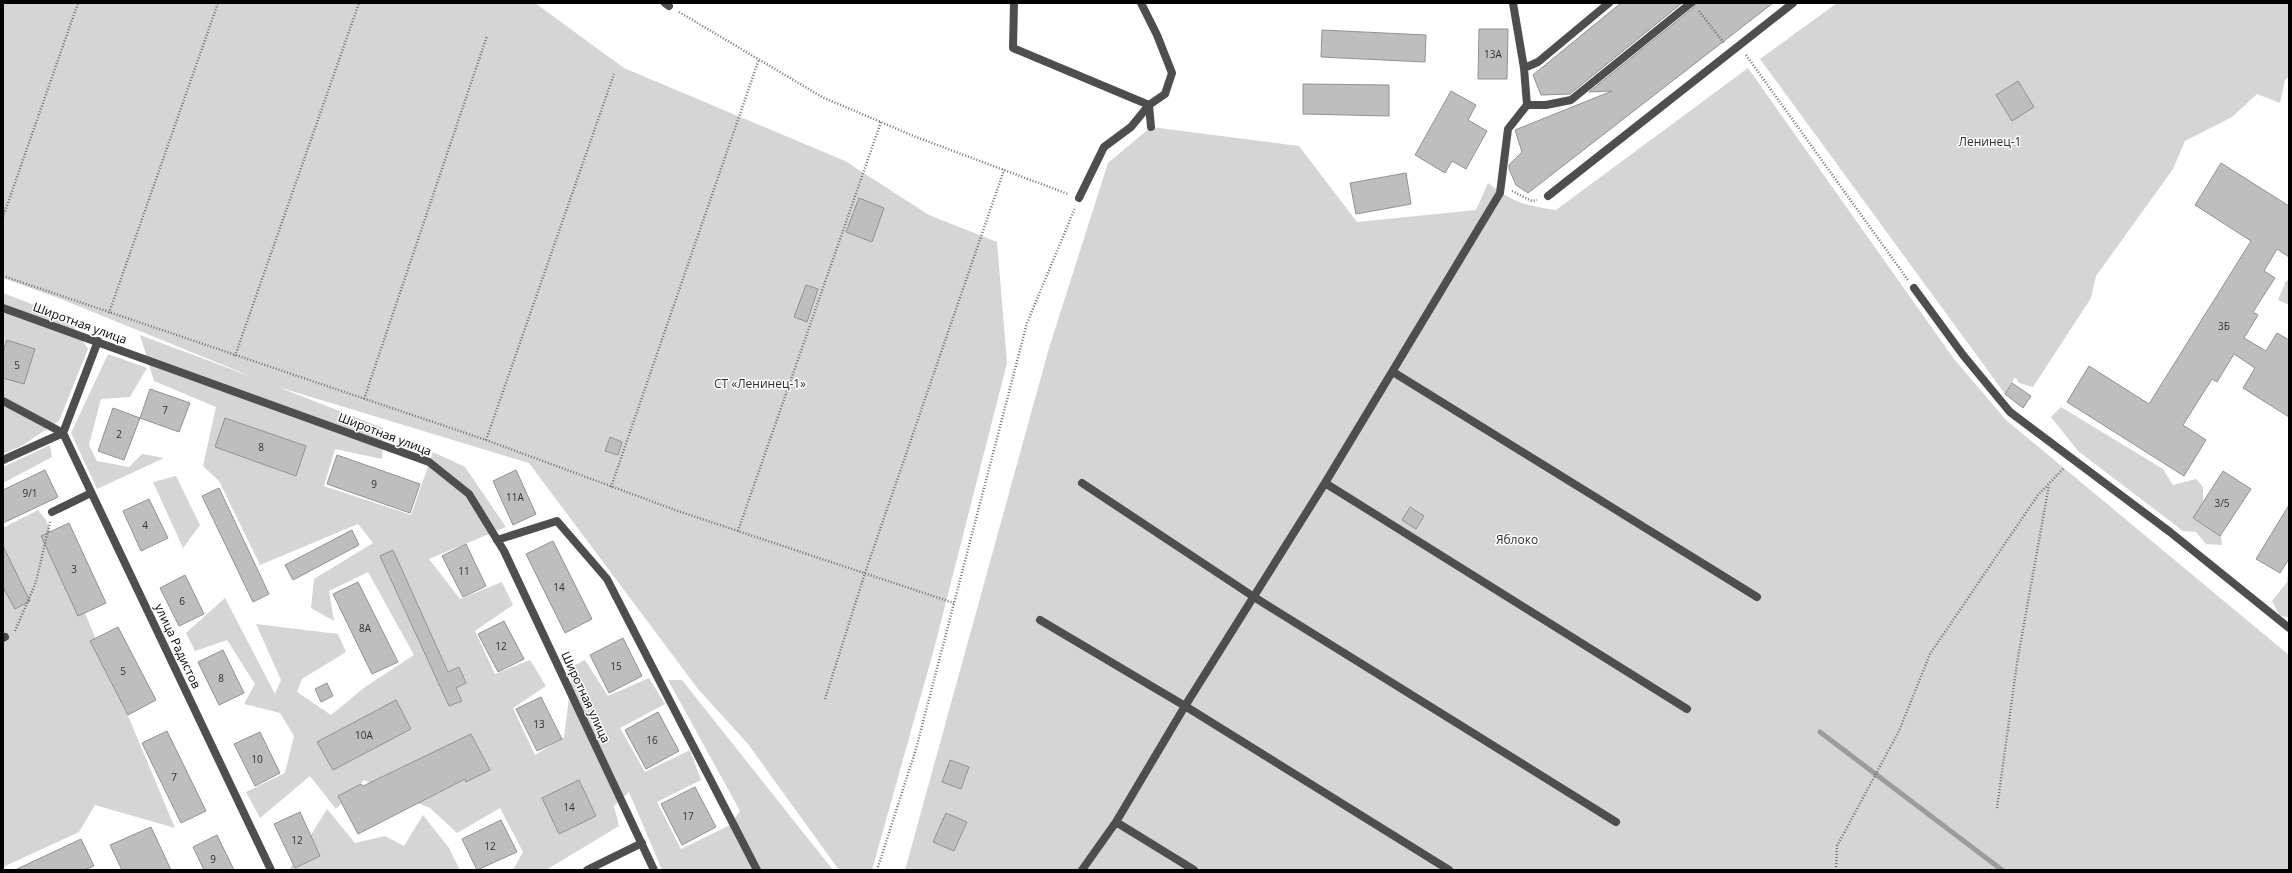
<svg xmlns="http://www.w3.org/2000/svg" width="2292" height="873" font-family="'Open Sans',sans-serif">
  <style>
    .green { fill: #d5d5d5 }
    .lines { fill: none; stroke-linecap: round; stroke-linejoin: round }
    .stream { stroke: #9c9c9c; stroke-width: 5 }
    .building { fill: #bebebe; stroke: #929292 }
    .path { stroke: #707070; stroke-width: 2.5; stroke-dasharray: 1 2; stroke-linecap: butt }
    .service { stroke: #4e4e4e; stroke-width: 8 }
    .minor { stroke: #4e4e4e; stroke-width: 8 }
    .labels { text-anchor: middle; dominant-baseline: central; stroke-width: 3; stroke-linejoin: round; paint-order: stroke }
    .number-label { font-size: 10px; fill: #303030 }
    .park-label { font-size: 12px; fill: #2c2c2c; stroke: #fff }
    .street-label { font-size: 12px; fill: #000; stroke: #fff }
  </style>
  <rect width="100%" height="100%" fill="#fff"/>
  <path class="green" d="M3 3H535L624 68 845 161 929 215 997 242 1007 363 934 649 872 870H839L748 744 698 689 529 463 278 387 383 428 382 459 335 449 324 486 411 515 433 452 465 467 506 527 429 559 460 599 502 582 513 605 475 631 495 674 530 660 546 686 513 708 535 755 564 737 573 666 585 660 608 696 649 678 665 704 620 728 645 772 690 750 701 780 657 802 681 849 730 825 740 811 668 680H682L833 870H662L629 792 614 806 619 826 546 870H513L523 852 500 808 457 833 430 808 364 780 336 809 310 776 260 818 246 792 285 773 294 736 280 713 244 704 255 684 227 640 195 651 186 633 225 598 275 694 281 680 256 624 338 634 346 652 302 679 297 692 331 715 365 687 414 655 368 572 329 591 334 621 311 608 314 579 373 543 358 524 260 565 219 481 203 466 216 407 154 381 140 335 255 378 61 299 3 278Z
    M1837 3H2289V77L2285 80 2280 103 2257 94 2232 117 2185 141 2173 169 2096 276 2091 298 2033 387 2019 383 2015 377 2005 394 1760 59Z
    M1748 68 1954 359 2006 420 2289 655V870H905L1049 348 1108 163 1151 127 1299 146 1357 222 1476 210 1488 183C1512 202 1526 206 1556 210Z
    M2289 280V305L2278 300 2286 281Z
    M3 293 68 318 88 349 59 421 23 445 3 454Z
    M108 354 147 368 130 397 101 399 89 445 97 461 129 467 142 454 164 458 97 489 71 433Z
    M2061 407 2163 469 2173 485 2196 479 2203 487V520L2220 526 2222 545 2206 544 2196 532 2183 531 2078 451 2051 417Z
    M50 445 52 457 3 483V467Z
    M176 476 200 525 183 548 153 482Z
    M38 510 46 520 175 828 95 805 79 832 3 867V528Z
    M2289 566V617L2280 616 2272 601 2287 582Z
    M327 809 355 843 385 836 404 846 423 815 449 848 460 870H289Z"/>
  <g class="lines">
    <path class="stream" d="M1820 732 2002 870"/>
  </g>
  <path class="building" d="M1621 3H1682L1570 94 1541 95 1533 75Z
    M1696 3H1773L1528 193 1516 185 1509 169V165L1522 152 1515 130 1612 91 1589 92 1694 7Z
    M1479 29H1508L1507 79H1478Z
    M1322 30 1426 35 1425 62 1321 57Z
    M2018 81 2034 107 2012 121 1996 95Z
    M1303 84 1389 85V116L1303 114Z
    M1451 91 1476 105 1468 120 1487 131 1466 169 1452 161 1445 173 1415 155Z
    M2221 163 2289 206V257L2277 249 2264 271 2275 278 2253 312 2258 315 2244 338 2266 351 2277 333 2289 340V417L2243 388 2255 368 2234 354 2217 382 2212 379 2183 425 2206 440 2184 476 2067 402 2089 366 2149 404 2251 241 2195 205Z
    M1406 173 1411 204 1356 214 1350 183Z
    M859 198 884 208 872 242 846 232Z
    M806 285 818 289 807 322 794 317Z
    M7 340 35 349 24 384 3 378V352Z
    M2012 383 2031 396 2023 408 2005 394Z
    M150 389 190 403 179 432 140 418Z
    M113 408 140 418 124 460 98 451Z
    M225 418 306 446 296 476 215 447Z
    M610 437 622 442 618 455 605 451Z
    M337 455 420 484 410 513 327 484Z
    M45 470 58 497 3 523V490Z
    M516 470 536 514 513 525 493 481Z
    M2223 471 2251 489 2220 536 2193 518Z
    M219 488 269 594 253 602 202 496Z
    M149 499 168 538 141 551 123 511Z
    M2289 505V559L2280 573 2256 559Z
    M1410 507 1424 516 1416 529 1402 520Z
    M69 523 106 603 78 616 41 536Z
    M352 530 359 545 293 580 285 565Z
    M553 541 592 619 565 633 526 554Z
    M466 544 486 586 463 597 442 556Z
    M3 546 30 601 15 609 3 587Z
    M393 550 448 672 459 667 466 683 456 688 462 701 449 706 380 556Z
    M185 575 204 614 179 626 160 588Z
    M358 582 398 662 372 674 333 594Z
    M504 621 524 659 498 672 478 634Z
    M118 627 156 700 128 715 90 641Z
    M623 638 642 676 609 693 590 655Z
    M223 650 244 693 219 705 198 662Z
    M327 683 333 696 321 702 315 689Z
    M541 697 562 739 537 751 516 709Z
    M396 700 411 729 333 770 317 742Z
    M658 712 679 751 646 769 625 730Z
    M167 731 206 811 181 823 142 743Z
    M260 732 280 773 255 786 234 744Z
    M471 734 490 770 466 782 465 779 358 834 338 796 361 784 363 786Z
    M950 760 969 767 961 789 942 782Z
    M579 780 596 816 559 834 542 798Z
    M695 787 716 827 682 845 661 804Z
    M300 812 320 856 295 868 274 824Z
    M946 813 967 822 954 851 933 842Z
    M501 820 517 852 477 870 462 839Z
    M151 827 171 870H122L110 845Z
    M217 835 234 870H204L193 847Z
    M81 839 94 866 84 870H15Z"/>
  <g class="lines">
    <path class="path" d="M1699 11 1724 43
      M679 12 822 97 916 137 1068 194
      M1746 55 1908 280
      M1512 191 1532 201 1537 200
      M3 217 78 3
      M3 276 486 440 678 511 954 603
      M109 313 218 3
      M235 356 359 3
      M364 399 487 36
      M486 440 614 74
      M611 487 759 59
      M738 531 881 122
      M15 631 36 582 50 522
      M825 699 865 573 1004 170
      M1997 808 2017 663 2049 485
      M877 870 916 749 1027 323 1075 208
      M1836 870 1837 846 1899 731 1930 654 2038 495 2064 468"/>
    <path class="service" d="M665 3 669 6
      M1014 3 1013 48 1149 105
      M1524 68 1538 62 1609 3
      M1149 105 1151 127
      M1527 105H1546L1571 100 1691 3
      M1548 196 1793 3
      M1079 198 1104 147 1131 127 1149 105 1165 94 1172 73 1157 35 1141 3
      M1914 288 1963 355 2010 412 2170 532 2289 628
      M1393 372 1757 597
      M3 401 63 433
      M1082 483 1254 597 1616 822
      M1325 483 1687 709
      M52 512 91 493
      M497 540 557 521 607 579 757 870
      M1040 620 1185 706 1449 870
      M3 638 5 637
      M1116 822 1194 870
      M1082 870 1116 822 1185 706 1325 483 1500 193 1508 129 1527 105 1524 68 1513 3"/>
    <path class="minor" d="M3 308 429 462 469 494 504 551 654 870
      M63 433 271 870
      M63 433 98 341
      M3 460 63 433
      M587 870 642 843"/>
  </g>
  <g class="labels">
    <g class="number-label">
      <text x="1493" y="54">13А</text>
      <text x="2224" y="326">3Б</text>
      <text x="17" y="365">5</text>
      <text x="165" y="410">7</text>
      <text x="119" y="434">2</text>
      <text x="261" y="447">8</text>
      <text x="374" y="484">9</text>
      <text x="30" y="493">9/1</text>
      <text x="515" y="497">11А</text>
      <text x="2222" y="503">3/5</text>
      <text x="145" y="525">4</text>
      <text x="74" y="569">3</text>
      <text x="464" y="571">11</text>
      <text x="559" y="587">14</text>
      <text x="182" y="601">6</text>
      <text x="365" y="628">8А</text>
      <text x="501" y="646">12</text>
      <text x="616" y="666">15</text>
      <text x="123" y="671">5</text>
      <text x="221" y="678">8</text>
      <text x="539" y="724">13</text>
      <text x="364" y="735">10А</text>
      <text x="652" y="740">16</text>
      <text x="257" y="759">10</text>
      <text x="174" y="777">7</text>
      <text x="569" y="807">14</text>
      <text x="688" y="816">17</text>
      <text x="297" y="840">12</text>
      <text x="490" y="846">12</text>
      <text x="213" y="859">9</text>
    </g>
    <g class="park-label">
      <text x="1990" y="141">Ленинец-1</text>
      <text x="760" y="383">СТ «Ленинец-1»</text>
      <text x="1517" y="539">Яблоко</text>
    </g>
    <g class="street-label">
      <text transform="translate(80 323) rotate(20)">Широтная улица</text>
      <text transform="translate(385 434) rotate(21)">Широтная улица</text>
      <text transform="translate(178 646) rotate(65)">улица Радистов</text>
      <text transform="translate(586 697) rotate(65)">Широтная улица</text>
    </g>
  </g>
  <rect width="2292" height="873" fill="none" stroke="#000000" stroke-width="8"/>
</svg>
